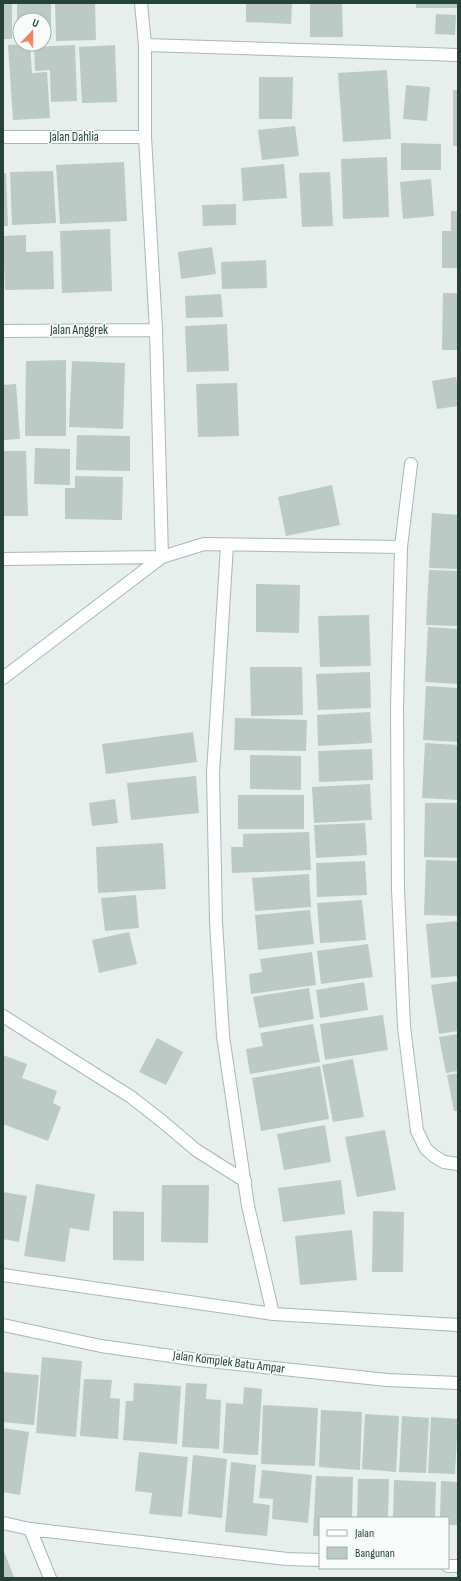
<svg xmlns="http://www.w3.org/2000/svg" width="461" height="1581" font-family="'Sofia Sans Condensed',sans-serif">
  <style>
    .building { fill: #bbcac4 }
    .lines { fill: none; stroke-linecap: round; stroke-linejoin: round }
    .street-casing { stroke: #a8b8b2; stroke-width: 14 }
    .street { stroke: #fff; stroke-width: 12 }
    .labels { text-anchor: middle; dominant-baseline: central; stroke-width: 3; stroke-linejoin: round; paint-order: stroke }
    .street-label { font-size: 13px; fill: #24423a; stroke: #f7fbf9 }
  </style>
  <rect width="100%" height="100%" fill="#e6efeb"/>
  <path class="building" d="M3 3H12V39H3Z
    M17 3H51V39L44 38V20H20V38H17Z
    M55 3H95L96 40 56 41Z
    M246 3H292L291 24 246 22Z
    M310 3H342L343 37H310Z
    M416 3H458V8H416Z
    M436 14 456 15 455 35 435 34Z
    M30 44 32 73 47 72 50 118 13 120 8 45Z
    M75 45 77 101 51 102 50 70 35 71 34 47Z
    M115 45 117 102 82 103 79 47Z
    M387 70 391 139 343 142 338 73Z
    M259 77H293L292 119H259Z
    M406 85 430 87 427 121 403 119Z
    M453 90H458V146H453Z
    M295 126 299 156 262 160 258 130Z
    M401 143 441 144V170H401Z
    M387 157 389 217 343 219 341 159Z
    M124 162 127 221 60 224 56 165Z
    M284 164 287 198 243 201 241 168Z
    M53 171 56 223 12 225 10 172Z
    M330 172 333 226 302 227 299 173Z
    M3 173H6L8 226H3Z
    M431 179 434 216 403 219 400 182Z
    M236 204V225L203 226 202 205Z
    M451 211H458V268H442V231H451Z
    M110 229 112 291 62 293 60 231Z
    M26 235V252L53 251 54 289 5 290 3 236Z
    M212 247 216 274 181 279 178 252Z
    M266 260 267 288 222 289 221 262Z
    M443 293H458V350H442Z
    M221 294 223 317 186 318 185 296Z
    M227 324 229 371 187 372 185 326Z
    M66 360V436H25L26 361Z
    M72 361 125 363 123 429 69 427Z
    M456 377 458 388V406L437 409 432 381Z
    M237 383 239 436 198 437 196 384Z
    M16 384 20 439 3 440V385Z
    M77 435 130 436V471L76 470Z
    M35 448 70 449V485L34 484Z
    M3 451H26L28 516H3Z
    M75 476 123 477 122 520 65 519V488H75Z
    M332 485 340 525 286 536 278 497Z
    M432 513 458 515V569L429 568Z
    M429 570 458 571V626L426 625Z
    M256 584 300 585 299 633 256 632Z
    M369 615 371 666 320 667 318 616Z
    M428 627 458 629V684L425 682Z
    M250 667H302L303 715 251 716Z
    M370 672 371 708 318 710 316 674Z
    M426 686 458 688V742L423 740Z
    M370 712 372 743 318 746 317 715Z
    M235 718 307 720 306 751 234 750Z
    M193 732 197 762 106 774 102 744Z
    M425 743 458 745V800L422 798Z
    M372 749 373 780 319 782 318 751Z
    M250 755 301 756V790L250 789Z
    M196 776 199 813 131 820 127 783Z
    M370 784 372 820 314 823 312 787Z
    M238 795H304V829H238Z
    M115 799 118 823 92 826 89 803Z
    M425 803H458V858L424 857Z
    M365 823 367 855 316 858 314 825Z
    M309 832 311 870 232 873 231 847H243V834Z
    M163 843 166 889 98 893 96 847Z
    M426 860 458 861V916L424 915Z
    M365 861 367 895 317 897 316 863Z
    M309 874 311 907 255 911 252 878Z
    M136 895 139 928 105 931 101 898Z
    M362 900 366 940 320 943 317 903Z
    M310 910 314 944 258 950 255 915Z
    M458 921V976L431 978 426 924Z
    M129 932 137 964 99 973 92 940Z
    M368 944 373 977 321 984 317 951Z
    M312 952 316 985 251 994 249 974 262 972 260 959Z
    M458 981V1031L439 1034 431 985Z
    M364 982 368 1010 320 1018 316 990Z
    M309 988 314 1019 259 1028 253 997Z
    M383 1015 388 1050 325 1060 320 1024Z
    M313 1024 320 1062 250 1074 246 1049 263 1046 260 1033Z
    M458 1034V1071L446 1073 439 1037Z
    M157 1038 183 1052 166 1085 139 1072Z
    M3 1055 27 1064 22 1078 57 1091 53 1103 61 1107 48 1141 3 1124Z
    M353 1059 364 1117 333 1122 322 1065Z
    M320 1066 329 1119 261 1131 252 1078Z
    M458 1073V1111H454L447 1075Z
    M325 1125 331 1162 284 1170 277 1134Z
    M385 1130 396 1190 357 1197 345 1137Z
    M341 1180 345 1214 283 1222 278 1188Z
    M36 1184 95 1194 89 1231 70 1228 65 1262 24 1256Z
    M162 1185H209L208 1243 161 1242Z
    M3 1192 27 1196 19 1242 3 1239Z
    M113 1211 144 1212V1261L113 1260Z
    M373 1211 404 1212 403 1272H372Z
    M352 1230 357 1280 300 1285 295 1236Z
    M42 1357 82 1361 76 1437 36 1433Z
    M3 1372 39 1375 34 1425 3 1422Z
    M84 1379 112 1380 110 1398 120 1399 118 1439 80 1436Z
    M134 1383 181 1386 177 1444 123 1440 126 1401H133Z
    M186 1383 207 1384 206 1399 221 1400 219 1449 182 1447Z
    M244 1387 262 1389 258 1455 223 1453 226 1403 243 1404Z
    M263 1405 318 1408 315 1466 261 1464Z
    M321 1410 362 1412 360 1470 319 1467Z
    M365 1414 399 1416 396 1472 362 1469Z
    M402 1416 429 1418 426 1473 399 1472Z
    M431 1417 458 1419 455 1474 428 1473Z
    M3 1428 29 1432 20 1495 3 1492Z
    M139 1452 188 1457 182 1517 149 1514 152 1493 135 1491Z
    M193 1455 227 1459 222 1518 188 1514Z
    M231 1462 256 1465 253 1503 270 1505 267 1536 225 1532Z
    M262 1470 312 1475 308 1523 272 1519 273 1499 259 1498Z
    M316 1476 353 1477 352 1518H320V1536H313Z
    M358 1479H389L388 1518H357Z
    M394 1480 436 1482 435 1518H393Z
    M441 1481 458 1482V1525H448V1518H440Z
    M3 1549 14 1577 11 1578H3Z"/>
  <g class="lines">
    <defs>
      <path id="street" d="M145 45 458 55
        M3 137H145
        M3 331 156 330
        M411 464 401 547 397 706 398 889 404 1027 417 1131 426 1149 434 1156 444 1162 458 1164
        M227 545 213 773 216 922 223 1036 248 1206 273 1314
        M3 559 162 557 156 330 145 137V45L141 3
        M3 678 162 557 204 544 401 547
        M3 1016 131 1097 163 1122 196 1150 245 1181
        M3 1275 273 1314 458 1325
        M3 1325 101 1346 199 1360 387 1380 458 1383
        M3 1523 30 1529 287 1559 320 1560
        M30 1529 50 1578
        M448 1566H458"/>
    </defs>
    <use href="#street" class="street-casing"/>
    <use href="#street" class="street"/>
  </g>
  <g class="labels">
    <g class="street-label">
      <text x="74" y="137">Jalan Dahlia</text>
      <text x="79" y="330">Jalan Anggrek</text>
      <text transform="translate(229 1362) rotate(7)">Jalan Komplek Batu Ampar</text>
    </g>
  </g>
  <rect width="461" height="1581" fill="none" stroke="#24423a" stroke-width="8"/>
  <rect x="319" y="1517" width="130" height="52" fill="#f7fbf9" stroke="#a3b1ad"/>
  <rect x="327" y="1530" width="20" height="6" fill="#ffffff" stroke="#a3b1ad"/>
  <text x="355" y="1537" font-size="12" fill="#24423a">Jalan</text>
  <rect x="327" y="1547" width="20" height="12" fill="#bbcac4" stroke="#a3b1ad"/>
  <text x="355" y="1557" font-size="12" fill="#24423a">Bangunan</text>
  <g transform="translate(32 32) rotate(22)"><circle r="19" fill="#f7fbf9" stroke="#a3b1ad"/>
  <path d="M0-3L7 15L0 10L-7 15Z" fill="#f4845f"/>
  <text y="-6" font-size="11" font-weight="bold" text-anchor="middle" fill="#24423a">U</text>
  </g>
</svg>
